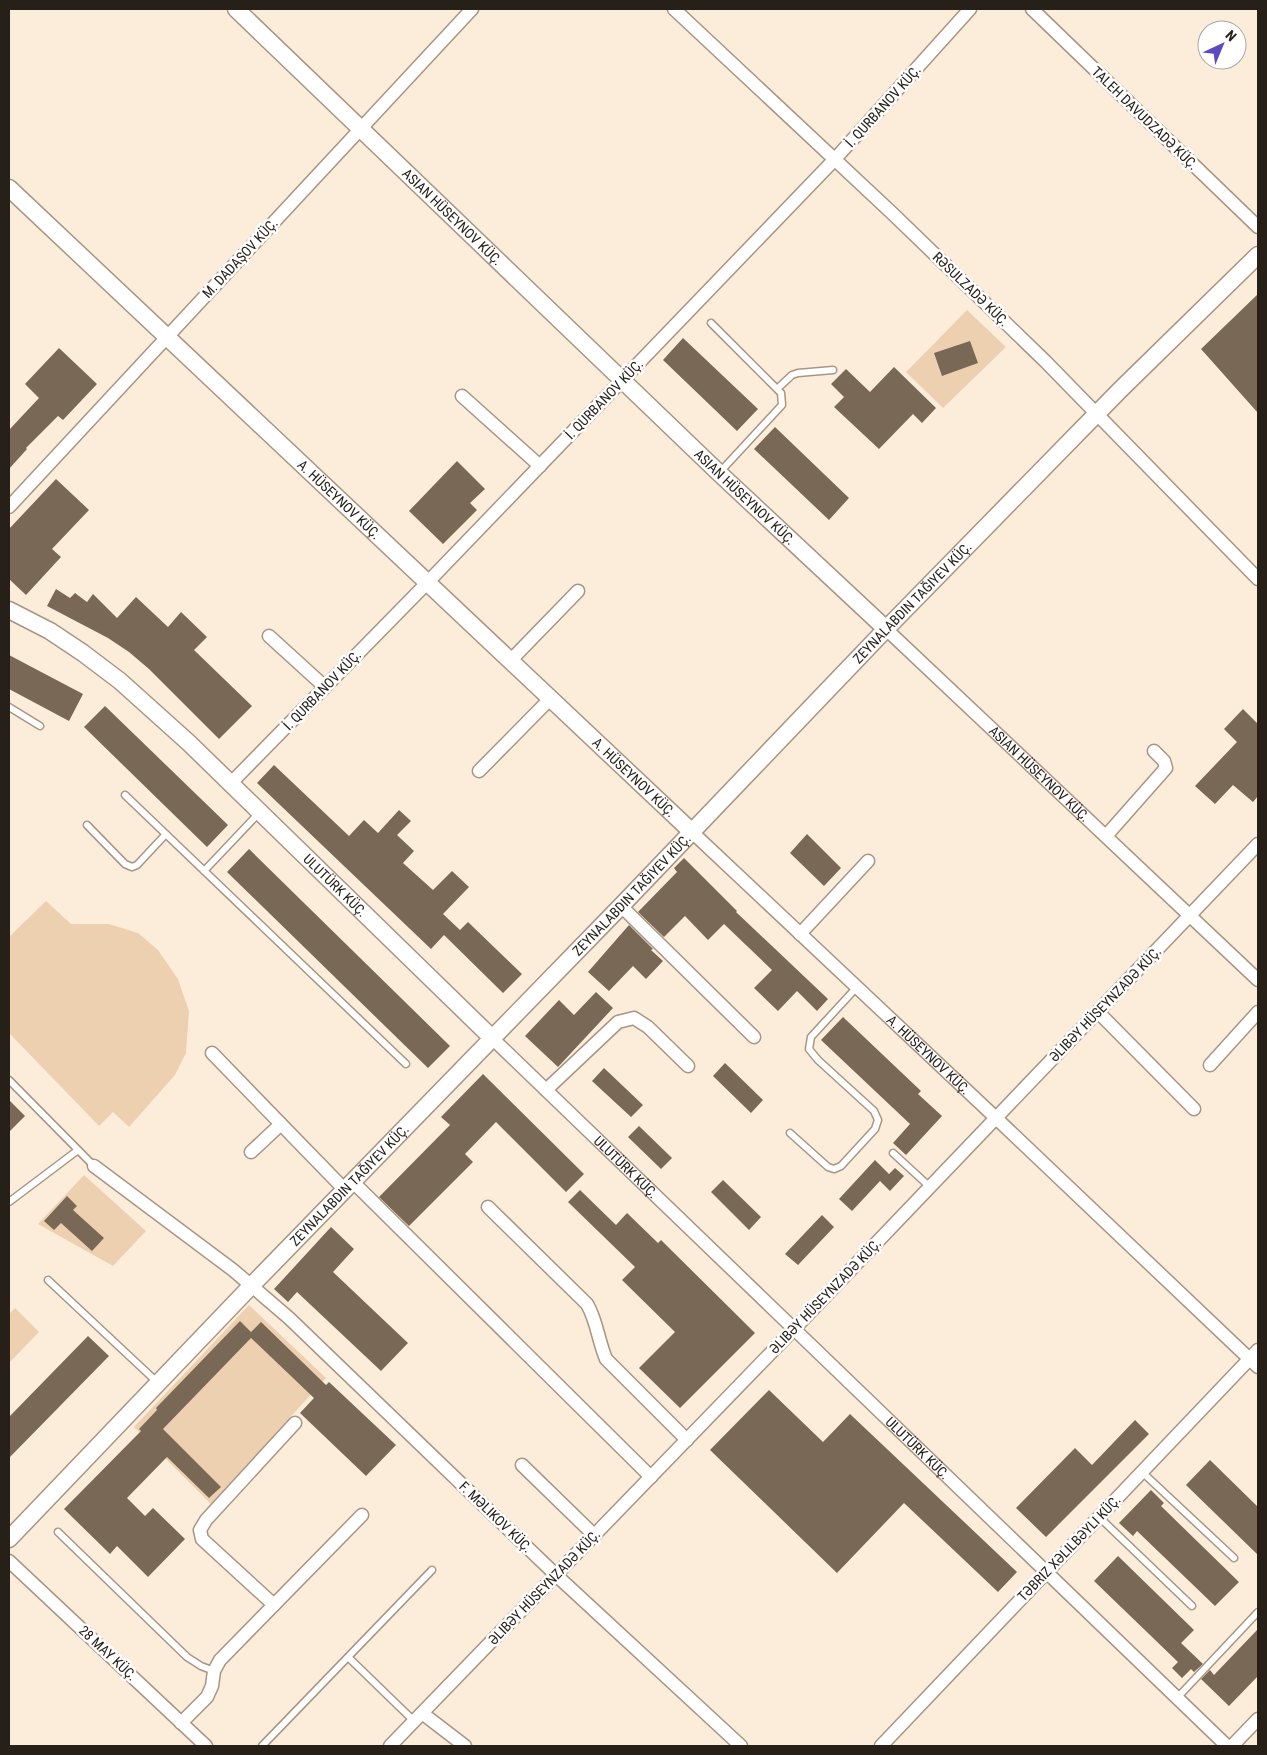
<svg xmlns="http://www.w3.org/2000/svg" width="1267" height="1755" font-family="'Roboto Condensed',sans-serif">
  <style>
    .green { fill: #edd0b0 }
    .building { fill: #786855 }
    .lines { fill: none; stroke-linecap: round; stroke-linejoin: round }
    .service-casing { stroke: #a89682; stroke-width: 9 }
    .minor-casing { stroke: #a89682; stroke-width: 15 }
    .tertiary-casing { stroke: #a89682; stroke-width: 19 }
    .path { stroke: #bbaea0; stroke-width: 2.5; stroke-dasharray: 4 2.5; stroke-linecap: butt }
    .service { stroke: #fff; stroke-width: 6 }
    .minor { stroke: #fff; stroke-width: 12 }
    .tertiary { stroke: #fff; stroke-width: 16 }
    .labels { text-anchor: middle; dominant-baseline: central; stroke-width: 5; stroke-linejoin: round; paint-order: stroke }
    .street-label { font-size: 14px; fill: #272019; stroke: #fff }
  </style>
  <rect width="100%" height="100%" fill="#fceddb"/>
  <path class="green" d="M967 310 1006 347 943 408 906 372Z
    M46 901 71 924H109L138 933 158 950 178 979 189 1011 186 1053 175 1075 129 1127 113 1112 99 1126 9 1033V937Z
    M84 1175 146 1231 113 1266 38 1224Z
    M249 1305 326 1378 211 1504 134 1427Z
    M15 1308 39 1332 9 1363V1314Z"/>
  <path class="building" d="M1258 294V413L1201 349Z
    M683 338 758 409 737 431 663 360Z
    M970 341 978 363 942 376 934 353Z
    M59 348 97 384 63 420 58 416 26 448 27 449 9 469V430L39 398 25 384Z
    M894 367 936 408 922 423 913 414 879 449 834 407 844 397 831 384 846 369 870 392Z
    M775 427 849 498 829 520 754 449Z
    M457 461 485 489 470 503 477 510 443 544 409 511Z
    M56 479 89 510 52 549 61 557 26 595 9 579V529Z
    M56 589 70 598 75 593 87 602 93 594 117 618 136 597 168 627 181 612 207 637 194 650 252 706 219 739 149 669 129 652 108 638 47 606Z
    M9 655 83 694 69 721 9 689Z
    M105 706 228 825 207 847 84 727Z
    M1243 709 1258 724V796L1253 802 1233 785 1215 804 1195 786 1237 742 1224 729Z
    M274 765 349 836 364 820 378 833 399 810 411 821 397 835 414 851 403 863 433 890 452 871 469 887 443 914 460 930 468 922 522 974 503 993 444 935 431 949 257 783Z
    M807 834 841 868 824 886 790 853Z
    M249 849 450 1046 428 1068 227 872Z
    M684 858 737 911 736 912 828 999 817 1011 797 991 778 1011 754 988 772 970 724 924 708 940 685 916 664 937 638 912 677 872 674 868Z
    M629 925 653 949 651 950 663 961 646 979 633 966 609 991 588 972Z
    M596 992 613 1008 558 1067 525 1036 559 1000 574 1015Z
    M843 1017 921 1091 918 1094 942 1116 906 1155 893 1143 910 1124 821 1040Z
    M725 1063 763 1100 751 1113 713 1076Z
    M604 1068 643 1105 631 1117 592 1081Z
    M483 1074 584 1174 566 1192 496 1122 465 1154 473 1162 409 1226 379 1197 450 1125 441 1117Z
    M9 1100 25 1116 9 1132Z
    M639 1126 672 1158 661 1169 628 1137Z
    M875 1160 889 1174 895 1168 904 1176 890 1191 880 1181 852 1211 839 1199Z
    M723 1180 761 1217 749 1230 711 1192Z
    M580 1190 616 1225 627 1213 658 1243 661 1240 755 1333 680 1408 639 1368 675 1332 622 1280 635 1267 568 1202Z
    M67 1196 77 1206 73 1210 104 1238 92 1251 61 1223 54 1230 44 1221Z
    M822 1215 834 1227 798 1265 785 1254Z
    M331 1227 354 1249 333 1272 408 1343 381 1371 297 1292 288 1302 274 1289Z
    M240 1321 251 1332 261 1322 326 1385 329 1382 396 1445 366 1476 300 1413 314 1398 251 1338 163 1429 221 1487 209 1498 167 1457 127 1498 145 1516 153 1508 185 1539 148 1577 117 1546 110 1554 64 1509 141 1431 139 1429 157 1410 156 1408Z
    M88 1336 109 1356 9 1458V1417Z
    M769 1390 823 1442 850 1414 1017 1572 998 1592 904 1503 837 1573 710 1450Z
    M1135 1420 1149 1434 1046 1537 1016 1508 1075 1448 1092 1465Z
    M1210 1460 1258 1507V1555L1186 1485Z
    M1151 1490 1164 1503 1161 1506 1239 1582 1215 1606 1137 1531 1133 1536 1119 1523Z
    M1118 1556 1194 1630 1181 1643 1203 1664 1194 1672 1191 1669 1182 1678 1172 1668 1178 1662 1094 1581Z
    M1258 1629V1676L1229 1706 1201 1679 1210 1670 1214 1675Z"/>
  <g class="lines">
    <defs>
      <path id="service" d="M711 323 781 393 782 405 720 472
        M777 389 792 375 798 373 833 370
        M9 707 40 726
        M125 795 406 1064
        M87 825 125 864 132 867 137 865 166 834
        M204 871 259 813
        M9 1080 94 1166
        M790 1133 828 1167 834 1169 841 1166 875 1129 878 1120 874 1111 818 1060 809 1049 811 1037 857 987
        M893 1153 930 1187
        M9 1202 78 1150
        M48 1280 157 1382
        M1142 1472 1234 1558
        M1099 1517 1192 1606
        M58 1532 187 1657 201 1666 214 1671
        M348 1657 414 1721
        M1177 1698 1258 1612
        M262 1746 432 1570"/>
      <g id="minor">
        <path d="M674 9 893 214 1045 361 1258 579"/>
        <path d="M1032 9 1258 227"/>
        <path d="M462 396 540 466"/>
        <path d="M9 507 472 9"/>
        <path id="s1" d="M886 629 1258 980"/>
        <path d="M269 636 325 687"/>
        <path d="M510 661 578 591"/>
        <path d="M479 771 550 699"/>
        <path d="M231 783 427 583 835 159 970 9"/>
        <path id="s2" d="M692 832 996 1118 1258 1367"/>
        <path d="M1106 836 1166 768 1164 761 1154 751"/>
        <path d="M621 906 754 1037"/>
        <path d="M800 934 868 861"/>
        <path d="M1098 1012 1194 1109"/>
        <path id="s3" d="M492 1038 1227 1746"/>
        <path d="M212 1053 345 1190"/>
        <path d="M1210 1065 1258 1012"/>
        <path d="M546 1090 618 1022 634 1018 648 1027 688 1066"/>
        <path d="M251 1152 281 1124"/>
        <path d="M94 1166 233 1270 289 1318 556 1575 741 1746"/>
        <path d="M353 1182 651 1477"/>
        <path d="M488 1207 587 1304C597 1321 598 1340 606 1359L687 1440"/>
        <path d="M522 1465 594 1535"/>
        <path d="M9 1561 206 1746"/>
        <path d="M274 1605 202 1539 200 1530 206 1520 295 1423"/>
        <path d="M422 1713 465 1746"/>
        <path d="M181 1723 207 1697 212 1686 214 1671 220 1660 362 1515"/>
        <path d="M390 1746 794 1329 1258 844"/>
        <path d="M881 1746 1258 1350"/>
        <path d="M1232 1746 1258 1719"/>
      </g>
      <g id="tertiary">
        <path id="s4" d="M236 9 719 473 886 629"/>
        <path id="s5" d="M9 188 692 832"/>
        <path id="s6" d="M9 610 50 631 83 653 120 681 189 743 492 1038"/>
        <path id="s7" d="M9 1539 252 1285 621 906 886 629 1120 390 1258 255"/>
      </g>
    </defs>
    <use href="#service" class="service-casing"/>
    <use href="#minor" class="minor-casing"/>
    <use href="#tertiary" class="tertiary-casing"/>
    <path class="path" d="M1257 9H1258"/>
    <use href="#service" class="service"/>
    <use href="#minor" class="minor"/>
    <use href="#tertiary" class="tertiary"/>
  </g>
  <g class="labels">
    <g class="street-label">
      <text transform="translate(883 106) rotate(-48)">İ. QURBANOV KÜÇ.</text>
      <text transform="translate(1145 118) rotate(44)">TALEH DAVUDZADƏ KÜÇ.</text>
      <text stroke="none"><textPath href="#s4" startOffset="300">ASIAN HÜSEYNOV KÜÇ.</textPath></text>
      <text transform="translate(240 258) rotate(-47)">M. DADAŞOV KÜÇ.</text>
      <text transform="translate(971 289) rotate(44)">RƏSULZADƏ KÜÇ.</text>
      <text transform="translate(604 399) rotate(-46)">İ. QURBANOV KÜÇ.</text>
      <text stroke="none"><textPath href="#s4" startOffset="705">ASIAN HÜSEYNOV KÜÇ.</textPath></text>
      <text stroke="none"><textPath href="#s5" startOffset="454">A. HÜSEYNOV KÜÇ.</textPath></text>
      <text stroke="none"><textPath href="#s7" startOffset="1301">ZEYNALABDIN TAĞIYEV KÜÇ.</textPath></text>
      <text transform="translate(322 690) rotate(-46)">İ. QURBANOV KÜÇ.</text>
      <text stroke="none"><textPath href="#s1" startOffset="211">ASIAN HÜSEYNOV KÜÇ.</textPath></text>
      <text stroke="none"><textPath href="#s5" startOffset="859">A. HÜSEYNOV KÜÇ.</textPath></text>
      <text stroke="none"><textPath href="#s6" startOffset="429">ULUTÜRK KÜÇ.</textPath></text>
      <text stroke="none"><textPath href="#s7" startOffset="896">ZEYNALABDIN TAĞIYEV KÜÇ.</textPath></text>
      <text transform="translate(1105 1004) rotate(-46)">ƏLIBƏY HÜSEYNZADƏ KÜÇ.</text>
      <text stroke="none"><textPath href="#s2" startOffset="325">A. HÜSEYNOV KÜÇ.</textPath></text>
      <text stroke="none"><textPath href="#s3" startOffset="186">ULUTÜRK KÜÇ.</textPath></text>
      <text stroke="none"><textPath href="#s7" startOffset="491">ZEYNALABDIN TAĞIYEV KÜÇ.</textPath></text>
      <text transform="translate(825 1296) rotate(-46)">ƏLIBƏY HÜSEYNZADƏ KÜÇ.</text>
      <text stroke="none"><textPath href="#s3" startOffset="591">ULUTÜRK KÜÇ.</textPath></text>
      <text transform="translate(496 1517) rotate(44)">F. MƏLIKOV KÜÇ.</text>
      <text transform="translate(1069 1548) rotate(-46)">TƏBRIZ XƏLILBƏYLI KÜÇ.</text>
      <text transform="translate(544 1587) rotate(-46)">ƏLIBƏY HÜSEYNZADƏ KÜÇ.</text>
      <text transform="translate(108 1653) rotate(43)">28 MAY KÜÇ.</text>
    </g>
  </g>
  <rect width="1267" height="1755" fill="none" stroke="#272019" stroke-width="20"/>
  <g transform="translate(1222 45) rotate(44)"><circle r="24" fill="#ffffff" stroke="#a9a6a3"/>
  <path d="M0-4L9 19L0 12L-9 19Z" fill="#5c49c1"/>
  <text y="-8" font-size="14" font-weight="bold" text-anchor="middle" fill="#272019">N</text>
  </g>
</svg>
